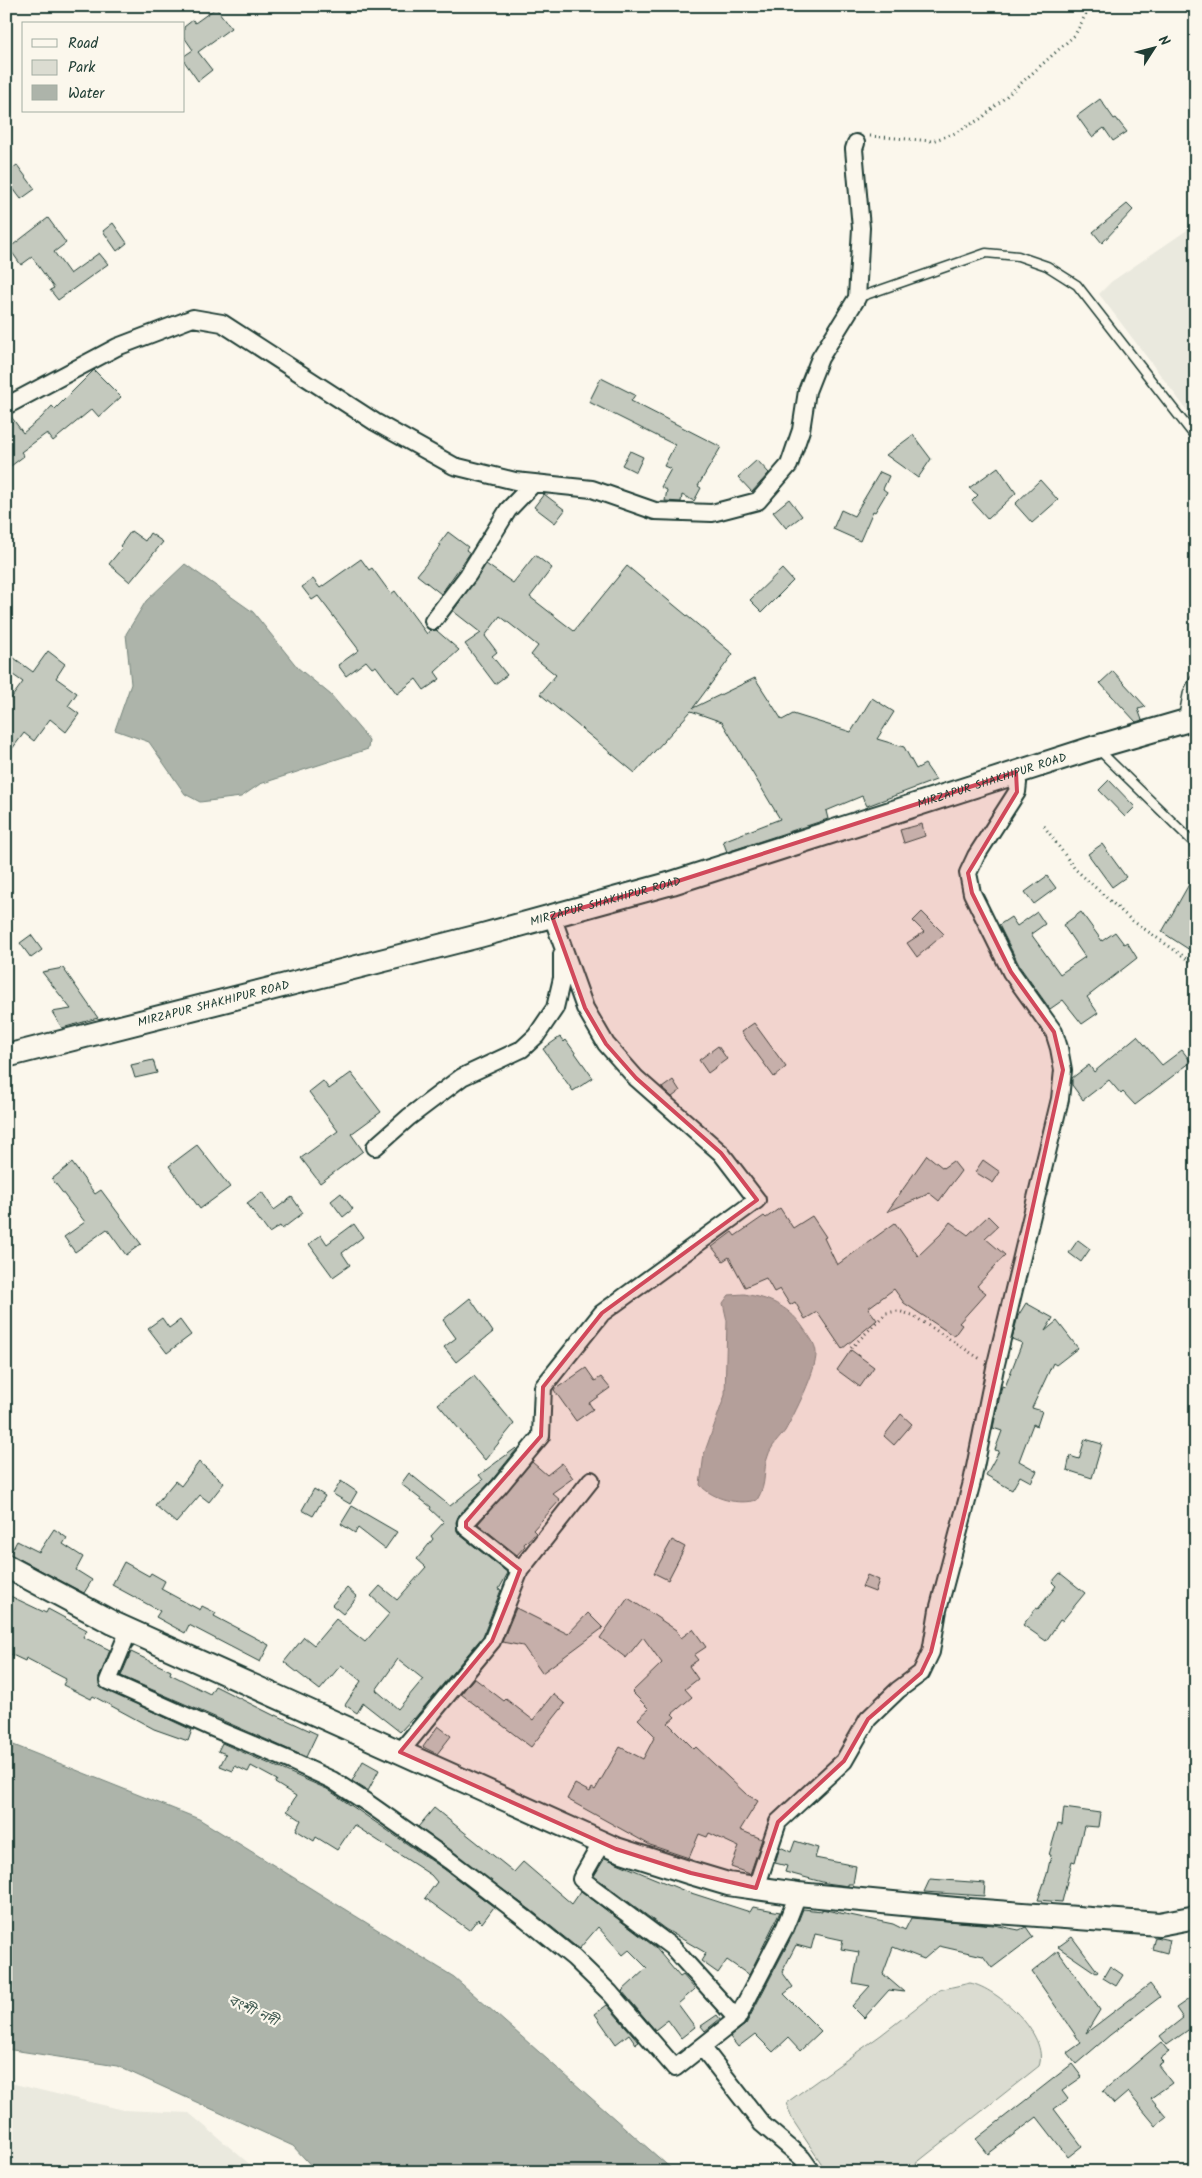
<svg xmlns="http://www.w3.org/2000/svg" width="1202" height="2178" font-family="Kalam,'Noto Sans Bengali',sans-serif">
  <style>
    .built { fill: #eae9de }
    .green { fill: #dbdcd1; stroke: #7d8c82 }
    .water { fill: #adb4aa; stroke: #74847b }
    .building { fill: #c4c9be; stroke: #1f3d34; fill-rule: evenodd }
    .lines { fill: none; stroke-linecap: round; stroke-linejoin: round }
    .lane-casing { stroke: #1f3d34; stroke-width: 11 }
    .street-casing { stroke: #1f3d34; stroke-width: 20 }
    .secondary-casing { stroke: #1f3d34; stroke-width: 26 }
    .path { stroke: #1f3d34; stroke-width: 3; stroke-dasharray: 1 4; stroke-linecap: butt }
    .lane { stroke: #fbf7ec; stroke-width: 8 }
    .street { stroke: #fbf7ec; stroke-width: 16 }
    .secondary { stroke: #fbf7ec; stroke-width: 22 }
    .marked { fill: #d1495b; fill-opacity: 0.2; stroke: #d1495b; stroke-width: 4; stroke-linejoin: round }
    .labels { text-anchor: middle; dominant-baseline: central; stroke-width: 4.5; stroke-linejoin: round; paint-order: stroke }
    .street-label { font-size: 12px; fill: #1f3d34; stroke: #fbf7ec }
    .water-label { font-size: 14px; font-style: italic; fill: #425b52; stroke: #fbf7ec }
  </style>
  <rect width="100%" height="100%" fill="#fbf7ec"/>
  <filter id="ink" filterUnits="userSpaceOnUse"><feTurbulence type="fractalNoise" baseFrequency=".02" numOctaves="2"/><feDisplacementMap in="SourceGraphic" scale="10" xChannelSelector="R" yChannelSelector="G"/><feConvolveMatrix kernelMatrix="1 2 1 2 8 2 1 2 1" color-interpolation-filters="sRGB"/></filter>
  <g filter="url(#ink)">
    <path class="built" d="M1196 224V422L1099 294 1111 282Z
      M6 2082 124 2110 189 2113 259 2172H6Z"/>
    <path class="green" d="M970 1983C997 1988 1050 2035 1039 2066L905 2172H827L792 2119 786 2103 881 2035 939 1990Z"/>
    <path class="water" d="M185 564 253 612 298 668 331 695 369 740 368 749 260 784 241 797 200 802 185 794 149 742 115 730 131 684 126 634 146 601Z
      M744 1294C768 1298 787 1305 802 1326 807 1334 816 1343 816 1353 817 1370 794 1415 785 1431 779 1439 771 1446 768 1456 762 1471 768 1482 757 1500 738 1505 714 1500 700 1485L704 1454 725 1395 727 1321 723 1303 729 1295Z
      M6 1742 199 1819 454 1977 675 2172H317L293 2146 117 2066 6 2049Z"/>
    <path class="building" d="M216 8 231 28 198 52 212 70 198 81 184 61V56L193 50 184 37V27L193 20 195 23Z
      M1100 99 1114 119 1116 118 1127 132 1113 141 1104 128 1092 137 1077 116Z
      M17 165 35 189 21 199 6 179V173Z
      M1127 204 1133 210 1102 243 1093 232Z
      M48 218 66 243 54 252 70 274 99 253 108 264 58 300 50 290 54 288 32 257 21 265 9 248Z
      M113 223 127 243 117 251 103 231Z
      M94 370 121 397 99 417 92 409 53 441 47 433 21 452 24 456 11 466 8 462 6 463V416L10 415 23 433 41 418 52 406 55 409Z
      M601 378 635 395 631 401 721 447 698 486 701 488 694 501 682 495 681 502 665 501 667 490 661 487 671 469 664 466 675 445 589 402Z
      M913 435 931 459 918 478 886 455Z
      M630 451 643 457 636 472 622 465Z
      M757 460 769 473 752 492 738 477Z
      M998 467 1016 493 988 519 972 501 978 495 969 488Z
      M880 472 889 476 883 489 887 492 875 512 873 511 860 541 833 529 841 510 854 516Z
      M1040 480 1058 500 1032 523 1015 504Z
      M544 494 565 510 555 523 534 507Z
      M789 499 802 516 786 528 773 512Z
      M131 531 145 541 150 533 163 542 130 582 109 564 122 548 120 546Z
      M448 532 468 547 466 550 470 553 441 594 417 575 441 545 439 544Z
      M535 555 552 568 530 597 574 631 627 566 733 654 693 708 755 678 782 720 793 714 851 732 872 698 894 712 877 739 904 747 916 769 925 764 936 780 867 806 862 796 826 811 828 819 727 852 723 841 780 819 722 722 691 711 635 773 540 694 556 675 531 655 538 646 500 616 485 636 497 652 492 656 507 675 495 684 465 644 481 633 453 611 486 564 513 583Z
      M361 559 369 570 372 568 391 594 395 591 427 634 430 630H436L459 650 435 672 440 679 424 690 416 679 397 694 376 666 372 668 366 661 346 676 338 665 359 650 318 596 312 600 302 587 313 579 320 588Z
      M782 569 793 581 762 612 750 600Z
      M48 651 65 664 56 678 77 693 68 706 79 714 66 732 50 719 34 741 24 733 6 757V705L23 682 6 670V652L33 672Z
      M1113 671 1146 707 1138 709 1142 720 1136 722 1100 683Z
      M1109 780 1135 807 1125 817 1099 790Z
      M922 824 925 836 904 843 900 830Z
      M1102 844 1126 877 1112 887 1088 854Z
      M1196 872V954L1162 932Z
      M1047 876 1056 888 1034 904 1025 892Z
      M922 912 944 934 917 957 907 943 924 932 913 921Z
      M1037 912 1045 924 1031 934 1060 974 1085 957 1063 925 1081 912 1102 941 1115 932 1124 944 1127 942 1137 958 1087 997 1098 1013 1082 1024 1063 1000 1050 1009 1020 967 999 925 1011 917 1017 926Z
      M31 935 42 950 31 958 20 943Z
      M63 968 98 1018 62 1028 52 1012 71 1009 42 972Z
      M754 1023 786 1067 774 1077 741 1032Z
      M1137 1036 1162 1065 1182 1050 1191 1062 1135 1105 1123 1092 1121 1094 1109 1080 1083 1100 1072 1085V1078L1089 1065 1094 1072Z
      M560 1037 564 1042 566 1040 593 1078 573 1091 543 1049Z
      M718 1046 727 1059 708 1073 699 1060Z
      M153 1060 157 1073 135 1078 131 1065Z
      M351 1073 381 1112 351 1134 363 1151 320 1183 301 1158 338 1131 309 1092 323 1081 329 1089Z
      M673 1080 680 1091 672 1097 662 1088Z
      M197 1145 230 1187 200 1209 169 1166Z
      M927 1155 943 1168 953 1161 961 1171 939 1201 928 1192 926 1195 887 1212Z
      M983 1160 1000 1172 993 1183 975 1172Z
      M72 1163 95 1194 101 1190 141 1244 126 1255 107 1229 75 1252 64 1237 85 1222 52 1179Z
      M262 1192 274 1210 292 1197 303 1213 282 1229 280 1226 269 1233 247 1203Z
      M341 1193 353 1209 343 1217 331 1201Z
      M780 1208 793 1228 812 1216 826 1237 824 1238 837 1265 895 1223 918 1256 941 1234 950 1222 968 1235 988 1216 998 1226 985 1238 1005 1255 977 1286 986 1293 959 1323 962 1325 954 1336 904 1303 894 1289 868 1308 877 1320 842 1349 817 1312 805 1319 795 1302 790 1305 780 1289 774 1292 766 1278 745 1287 729 1257 723 1261 712 1247 732 1232 735 1236 764 1216 766 1218Z
      M354 1224 363 1237 342 1253 350 1265 333 1277 309 1244 321 1235 327 1244Z
      M1078 1240 1090 1249 1081 1262 1069 1253Z
      M470 1298 493 1332 456 1362 444 1347 456 1338 443 1320Z
      M1026 1303 1053 1318 1045 1331 1057 1321 1078 1348 1056 1365 1053 1363 1032 1408 1042 1411 1037 1426 1033 1424 1019 1461 1037 1471 1031 1482 1020 1476 1012 1490 986 1475 999 1451 995 1450 1002 1431 993 1428 1002 1386 1005 1387 1022 1343 1012 1339 1018 1316Z
      M162 1318 169 1328 180 1320 191 1335 167 1353 148 1328Z
      M851 1350 874 1367 860 1387 837 1370Z
      M586 1368 595 1381 601 1377 610 1388 589 1403 593 1409 576 1421 554 1390Z
      M474 1376 514 1424 485 1460 438 1404Z
      M901 1414 912 1424 894 1445 884 1436Z
      M1085 1439 1102 1444 1092 1478 1067 1470 1070 1456 1079 1459Z
      M516 1448 517 1449 492 1480 459 1515 456 1522 457 1531 460 1535 508 1573 499 1589 501 1590 483 1636 414 1719 413 1718 400 1732 363 1703 357 1713 345 1705 361 1681 341 1665 320 1690 284 1662 304 1637 314 1645 336 1619 365 1642 390 1613 371 1596 380 1586 397 1600 426 1567 417 1559 433 1539 431 1536 444 1522 430 1509 431 1507 401 1484 409 1473 450 1506 483 1480 479 1475ZM398 1659 423 1679 398 1709 376 1690Z
      M199 1462 224 1483 209 1502 200 1495 176 1523 155 1505 175 1481 181 1486Z
      M532 1462 547 1475 562 1463 573 1478 552 1493 560 1500 533 1530 536 1533 524 1544 525 1546 517 1555 478 1524Z
      M341 1481 357 1492 350 1504 333 1494Z
      M314 1489 325 1496 313 1516 302 1510Z
      M352 1506 397 1532 385 1549 358 1528 355 1533 341 1524Z
      M54 1529 67 1538 63 1544 83 1557 76 1570 92 1580 84 1593 10 1554 17 1541 39 1552Z
      M672 1540 685 1547 668 1580 654 1573Z
      M124 1562 149 1576 151 1573 165 1581 161 1589 200 1610 202 1606 216 1613 214 1616 269 1645 260 1662 189 1625 185 1633 156 1617 160 1611 112 1585Z
      M1060 1573 1085 1593 1062 1621 1060 1620 1046 1641 1023 1625 1036 1608 1038 1609 1056 1586 1052 1582Z
      M867 1575 879 1580 875 1592 862 1587Z
      M347 1588 357 1597 343 1614 332 1605Z
      M6 1594 46 1613 48 1609 87 1630 83 1637 110 1650 99 1678 100 1687 192 1730 188 1741 154 1729 93 1696 91 1699 63 1685 66 1679 26 1658 25 1661 6 1652V1637L11 1627 6 1625Z
      M628 1598 676 1630 681 1638 693 1629 706 1647 694 1655 698 1660 689 1666 698 1679 685 1689 692 1697 672 1714 675 1717 668 1723 694 1749 696 1747 746 1794 758 1801 740 1830 762 1839 750 1874 731 1867 739 1847 709 1833 707 1837 699 1834 689 1858 650 1845 567 1799 575 1784 590 1792 592 1788 595 1790 620 1747 643 1759 655 1736 638 1719 649 1709 632 1692 662 1663 643 1637 626 1658 600 1638Z
      M516 1608 568 1634 588 1613 603 1628 542 1673 523 1646 502 1642Z
      M131 1652 171 1671 170 1674 210 1694 215 1686 275 1716 276 1715 317 1734 306 1757 121 1676Z
      M474 1678 504 1701 506 1699 533 1720 553 1694 565 1704 531 1747 461 1694Z
      M438 1726 451 1736 437 1754 423 1747Z
      M222 1743 327 1789 444 1869 494 1907 482 1923 478 1919 469 1930 425 1898 437 1882 431 1875 354 1825 337 1850 316 1837 314 1841 296 1830 301 1820 287 1811 296 1796 275 1783 277 1780 251 1766 248 1772 235 1766 233 1771 220 1766 226 1754 218 1751Z
      M363 1761 379 1770 368 1791 352 1781Z
      M434 1808 514 1872 523 1862 572 1904 581 1891 655 1947 680 1977 683 1975 695 1989 678 2004 695 2027 681 2038 668 2020 655 2030 622 1991 647 1968 629 1950 623 1955 598 1927 579 1949 532 1911 418 1827Z
      M1064 1808 1100 1813 1098 1827 1084 1826 1075 1862 1072 1861 1062 1902 1038 1900 1047 1874 1051 1855H1049L1058 1824 1062 1825Z
      M795 1841 818 1848 815 1858 856 1866 853 1884H848V1886L826 1883 785 1872 787 1866 775 1863 780 1847 791 1852Z
      M605 1858 685 1891 750 1912 753 1907 780 1912 749 1975 727 1960 718 1973 701 1961 706 1953 665 1929 594 1876Z
      M930 1879 985 1883 984 1896 924 1892Z
      M803 1909 822 1911V1909L826 1910 893 1924 905 1930 911 1918 994 1925 1019 1930 1026 1927 1033 1937 992 1968 983 1956 939 1946 924 1959 893 1947 883 1974 904 1992 889 1990 864 2018 852 2006 870 1986 853 1983 859 1952 841 1949 843 1940 815 1934 811 1949 796 1945 782 1972 793 1987 784 1994 821 2031 800 2051 788 2038 773 2052 755 2034 738 2047 730 2037 746 2024 794 1932Z
      M1072 1937 1098 1972 1096 1973 1058 1947Z
      M1155 1937 1170 1940 1167 1953 1152 1949Z
      M1058 1951 1100 2010 1086 2033 1150 1984 1160 1997 1110 2035 1076 2064 1067 2053 1081 2043 1032 1972Z
      M1110 1966 1123 1975 1116 1986 1103 1978Z
      M1196 1994V2035L1191 2028 1167 2045 1160 2036 1183 2018 1176 2008Z
      M607 2005 639 2042 636 2044 629 2034 616 2044 595 2014Z
      M717 2015 720 2019 705 2031 701 2026Z
      M1161 2042 1169 2052 1160 2059 1163 2062 1158 2065 1172 2083 1151 2098 1167 2117 1156 2126 1128 2092 1114 2104 1103 2091Z
      M1072 2064 1082 2077 1062 2091 1068 2099 1054 2109 1082 2146 1068 2157 1037 2117 988 2154 976 2139Z"/>
    <g class="lines">
      <defs>
        <path id="lane" d="M857 298 986 253 1018 256 1047 266 1077 285 1196 438
          M1183 718 1188 692 1196 677
          M1099 750 1196 845"/>
        <path id="street" d="M6 406 117 347 193 318 222 323 375 422 454 466 515 481 592 489 655 511 712 513 758 501 789 465 801 430 807 391 820 358 857 298 861 228 854 149 856 143
          M433 621 468 575 508 510 534 483
          M375 1147 409 1117 462 1077 522 1049 536 1036 555 1008 562 978V954
          M520 1570 466 1527V1522L499 1487 541 1436 543 1387 602 1313 757 1200 721 1153 636 1078 606 1044 585 1008 552 916
          M129 1630 108 1681 213 1728 291 1761 332 1780 369 1804 450 1861 526 1919 574 1958 610 1993 675 2068 737 2019
          M400 1752 492 1641 520 1570 591 1480
          M602 1842 581 1879 672 1947 737 2019 785 1927 798 1894
          M756 1888 778 1822 844 1761 868 1719 898 1690 921 1673 931 1652 938 1610 972 1482 995 1368 1060 1099 1063 1070 1059 1048 1054 1032 1011 972 972 893 968 873 976 856 1017 792 1018 783 1016 772
          M702 2047 762 2124 802 2158 812 2172"/>
        <g id="secondary">
          <path id="s1" d="M6 1056 479 936 672 883 1096 747 1196 718"/>
          <path d="M6 1566 113 1623 400 1752 616 1849 691 1873 728 1884 798 1894 956 1909 1159 1924 1196 1917"/>
        </g>
      </defs>
      <use href="#lane" class="lane-casing"/>
      <use href="#street" class="street-casing"/>
      <use href="#secondary" class="secondary-casing"/>
      <path class="path" d="M870 136 932 141 953 134 982 118 1075 35 1090 6
        M1044 826 1075 869 1130 919 1196 965
        M851 1348 886 1313 898 1311 912 1315 982 1360"/>
      <use href="#lane" class="lane"/>
      <use href="#street" class="street"/>
      <use href="#secondary" class="secondary"/>
    </g>
  </g>
  <path class="marked" d="M1016 772 1017 792 968 873 972 893 1011 972 1054 1032 1063 1070 972 1482 931 1652 921 1673 868 1719 844 1761 778 1822 756 1888 691 1873 616 1849 400 1752 492 1641 511 1594 520 1570 466 1527V1522L541 1436 543 1387 602 1313 757 1200 721 1153 636 1078 606 1044 585 1008 552 916 672 883Z"/>
  <g class="labels">
    <g class="street-label">
      <text stroke="none"><textPath href="#s1" startOffset="1024">MIRZAPUR SHAKHIPUR ROAD</textPath></text>
      <text stroke="none"><textPath href="#s1" startOffset="619">MIRZAPUR SHAKHIPUR ROAD</textPath></text>
      <text stroke="none"><textPath href="#s1" startOffset="214">MIRZAPUR SHAKHIPUR ROAD</textPath></text>
    </g>
    <g class="water-label">
      <text transform="translate(253 2011) rotate(25)">বংশী নদী</text>
    </g>
  </g>
  <rect width="1202" height="2178" fill="none" stroke="#fbf7ec" stroke-width="25"/>
  <rect x="12" y="12" width="1177" height="2153" fill="none" stroke="#1f3d34" stroke-width="2" filter="url(#ink)"/>
  <rect x="22" y="22" width="162" height="90" fill="#fbf7ec" stroke="#a3ada2"/>
  <rect x="32" y="39" width="25" height="8" fill="#fbf7ec" stroke="#a3ada2"/>
  <text x="68" y="48" font-size="15" fill="#1f3d34">Road</text>
  <rect x="32" y="60" width="25" height="15" fill="#dbdcd1" stroke="#a3ada2"/>
  <text x="68" y="72" font-size="15" fill="#1f3d34">Park</text>
  <rect x="32" y="85" width="25" height="15" fill="#adb4aa" stroke="#a3ada2"/>
  <text x="68" y="98" font-size="15" fill="#1f3d34">Water</text>
  <g transform="translate(1154 48) rotate(54)" stroke="#fbf7ec" stroke-width="4" paint-order="stroke">
  <path d="M0-4L9 19L0 12L-9 19Z" fill="#1f3d34"/>
  <text y="-8" font-size="14" font-weight="bold" text-anchor="middle" fill="#1f3d34">N</text>
  </g>
</svg>
